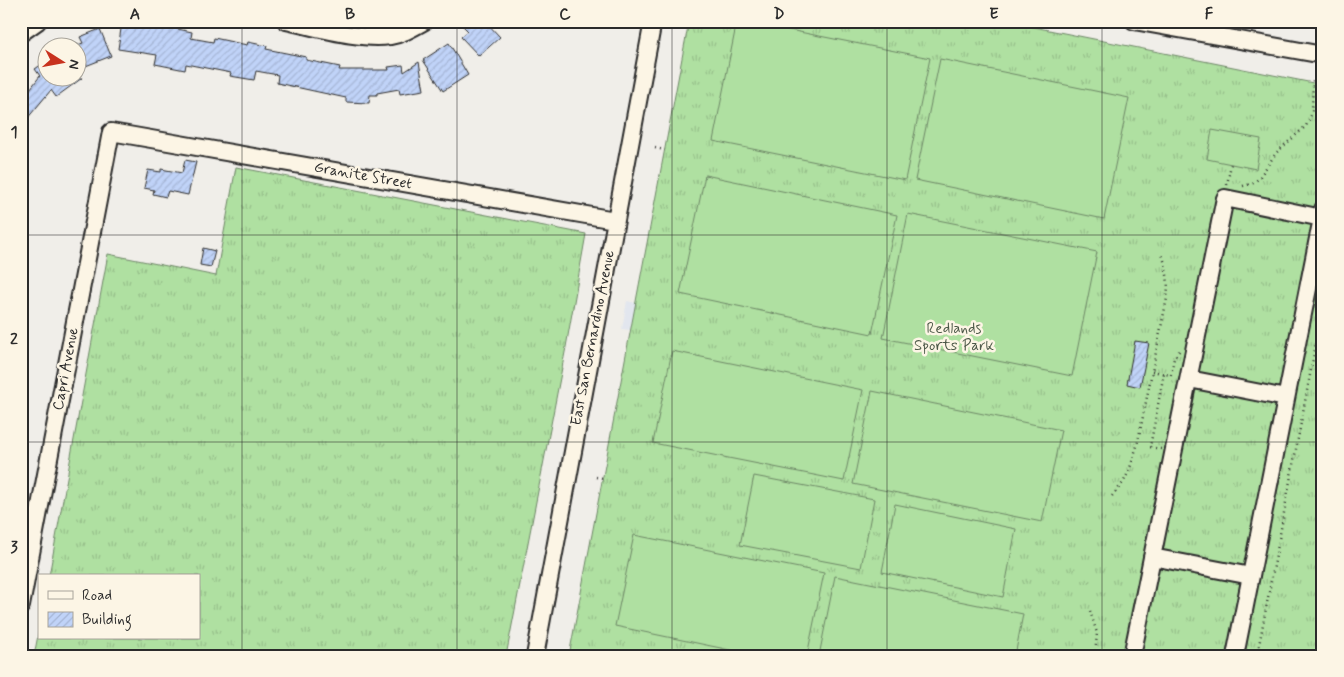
<svg xmlns="http://www.w3.org/2000/svg" width="1344" height="677" font-family="Mynerve,sans-serif">
  <style>
    .built { fill: #e2e6ee }
    .grass { fill: url(#grass-tufts); stroke: #6d8666 }
    .pitch { fill: #afe0a1; stroke: #6d8666 }
    .building { fill: url(#building-hatch); stroke: #2b2b2b }
    .lines { fill: none; stroke-linecap: round; stroke-linejoin: round }
    .minor-casing { stroke: #2b2b2b; stroke-width: 20 }
    .path { stroke: #2b2b2b; stroke-width: 2.5; stroke-dasharray: 1 4; stroke-linecap: butt }
    .minor { stroke: #fcf5e5; stroke-width: 16 }
    .grid { fill: none; stroke: #2b2b2b; stroke-width: 1; stroke-opacity: 0.55 }
    .labels { text-anchor: middle; dominant-baseline: central; stroke-width: 5; stroke-linejoin: round; paint-order: stroke }
    .street-label { font-size: 15px; fill: #2b2b2b; stroke: #fcf5e5 }
    .park-label { font-size: 15px; fill: #4c5848; stroke: #fcf5e5 }
    .neatline { fill: none; stroke: #2b2b2b; stroke-width: 2 }
    .grid-label { font-size: 16px; text-anchor: middle; font-weight: bold; fill: #2b2b2b }
  </style>
  <defs>
    <pattern id="grass-tufts" width="24" height="20" patternUnits="userSpaceOnUse" patternTransform="scale(1.25)"><rect width="24" height="20" fill="#afe0a1"/><path d="M3 7l-1-3M5 7V3M7 7l1-3M15 17l-1-3M17 17v-4M19 17l1-3" fill="none" stroke="#97c08b"/></pattern>
    <pattern id="building-hatch" width="6" height="6" patternUnits="userSpaceOnUse" patternTransform="scale(1.25)"><rect width="6" height="6" fill="#c0d3f8"/><path d="M-1 1l2-2M0 6l6-6M5 7l2-2" fill="none" stroke="#a5b5d5"/></pattern>
  </defs>
  <rect width="100%" height="100%" fill="#f0eee9"/>
  <filter id="ink" filterUnits="userSpaceOnUse"><feTurbulence type="fractalNoise" baseFrequency=".02" numOctaves="2"/><feDisplacementMap in="SourceGraphic" scale="10" xChannelSelector="R" yChannelSelector="G"/><feConvolveMatrix kernelMatrix="1 2 1 2 8 2 1 2 1" color-interpolation-filters="sRGB"/></filter>
  <g filter="url(#ink)">
    <path class="built" d="M627 301 636 303 630 330 622 329Z"/>
    <path class="grass" d="M689 21H1004L1323 85V643H1321L1319 656H569Z
      M236 167 586 234 566 347 506 656H34L39 630V638H199V576H49L108 254 216 276Z"/>
    <path class="pitch" d="M737 21H744L930 58 905 180 713 141Z
      M940 59 1129 98 1104 219 915 180Z
      M1212 130 1261 139 1256 169 1207 159Z
      M705 175 897 215 872 334 680 294Z
      M908 214 1097 252 1072 376 883 338Z
      M672 351 863 390 844 481 653 443Z
      M872 391 1061 430 1042 522 853 484Z
      M754 476 874 499 861 568 740 545Z
      M895 504 1016 529 1003 597 882 572Z
      M634 535 824 573 807 656H759L615 626Z
      M835 576 1023 614 1015 656H819Z"/>
    <path class="building" d="M134 21 154 24 192 32 191 38 213 42 214 38 247 45 248 42 267 46 266 49 306 57V60L340 67 339 70H389L388 67 403 65 404 72 419 62 424 90 400 94 399 89 377 93V95H370L369 103 346 102V98L277 83 278 75 256 71 254 80 230 76 231 73 186 64 185 70 155 64 157 55 118 49 122 22 134 24Z
      M468 21H485L500 37 479 56 461 37 468 31 463 26Z
      M100 29 111 56 83 67 78 53V48H75V46L83 43 80 37Z
      M449 43 468 75 443 91 423 60Z
      M48 60V78H82L56 97 51 90 21 126V88L27 93 40 76 35 69Z
      M185 160 196 162 188 195 168 191 166 197 153 194 154 190 144 188 148 170 161 172V169L182 173Z
      M203 248 215 251 211 267 200 265Z
      M1135 341 1149 343 1140 387 1127 384Z"/>
    <g class="lines">
      <defs>
        <path id="minor" d="M286 21C315 27 362 41 390 36 403 34 414 27 425 21
          M1134 21 1323 55
          M21 33 38 21
          M1189 379 1286 398
          M1152 557 1251 576
          M21 606 111 132 615 220
          M535 656 653 21
          M1132 656 1225 198 1322 218
          M1235 656 1322 218 1323 209"/>
      </defs>
      <use href="#minor" class="minor-casing"/>
      <path class="path" d="M655 148 665 150
        M1227 185 1231 164
        M1243 186 1254 183 1259 178 1276 153 1306 126 1312 113 1313 78
        M1152 371 1170 375
        M1171 375 1174 358 1180 350
        M1161 449 1150 447 1164 373
        M596 477 603 478
        M1112 496 1123 483 1129 471 1137 446 1167 298C1169 282 1167 269 1162 254
        M1090 611 1097 633 1095 656
        M1257 656 1323 306"/>
      <use href="#minor" class="minor"/>
    </g>
  </g>
  <path class="grid" d="M242 21V656M457 21V656M672 21V656M887 21V656M1102 21V656M21 235H1323M21 442H1323"/>
  <g class="labels">
    <g class="street-label">
      <text transform="translate(363 176) rotate(10)">Granite Street</text>
      <text transform="translate(593 338) rotate(-79)">East San Bernardino Avenue</text>
      <text transform="translate(66 369) rotate(-79)">Capri Avenue</text>
    </g>
    <g class="park-label">
      <text x="954" y="329">Redlands<tspan x="954" dy="17">Sports Park</tspan></text>
    </g>
  </g>
  <rect width="1344" height="677" fill="none" stroke="#fcf5e5" stroke-width="55"/>
  <rect x="38" y="574" width="162" height="65" fill="#fcf5e5" stroke="#a8a49b"/>
  <rect x="48" y="591" width="25" height="8" fill="#fcf5e5" stroke="#a8a49b"/>
  <text x="82" y="600" font-size="15" fill="#2b2b2b">Road</text>
  <rect x="48" y="612" width="25" height="15" fill="url(#building-hatch)" stroke="#a8a49b"/>
  <text x="82" y="624" font-size="15" fill="#2b2b2b">Building</text>
  <g transform="translate(62 62) rotate(101)"><circle r="24" fill="#fcf5e5" stroke="#a8a49b"/>
  <path d="M0-4L9 19L0 12L-9 19Z" fill="#c8321e"/>
  <text y="-8" font-size="14" font-weight="bold" text-anchor="middle" fill="#2b2b2b">N</text>
  </g>
  <rect x="28" y="28" width="1288" height="622" class="neatline"/>
  <g class="grid-label">
    <text x="135" y="19">A</text>
    <text x="350" y="19">B</text>
    <text x="565" y="19">C</text>
    <text x="779" y="19">D</text>
    <text x="994" y="19">E</text>
    <text x="1209" y="19">F</text>
    <text x="14" y="137">1</text>
    <text x="14" y="344">2</text>
    <text x="14" y="552">3</text>
  </g>
</svg>
